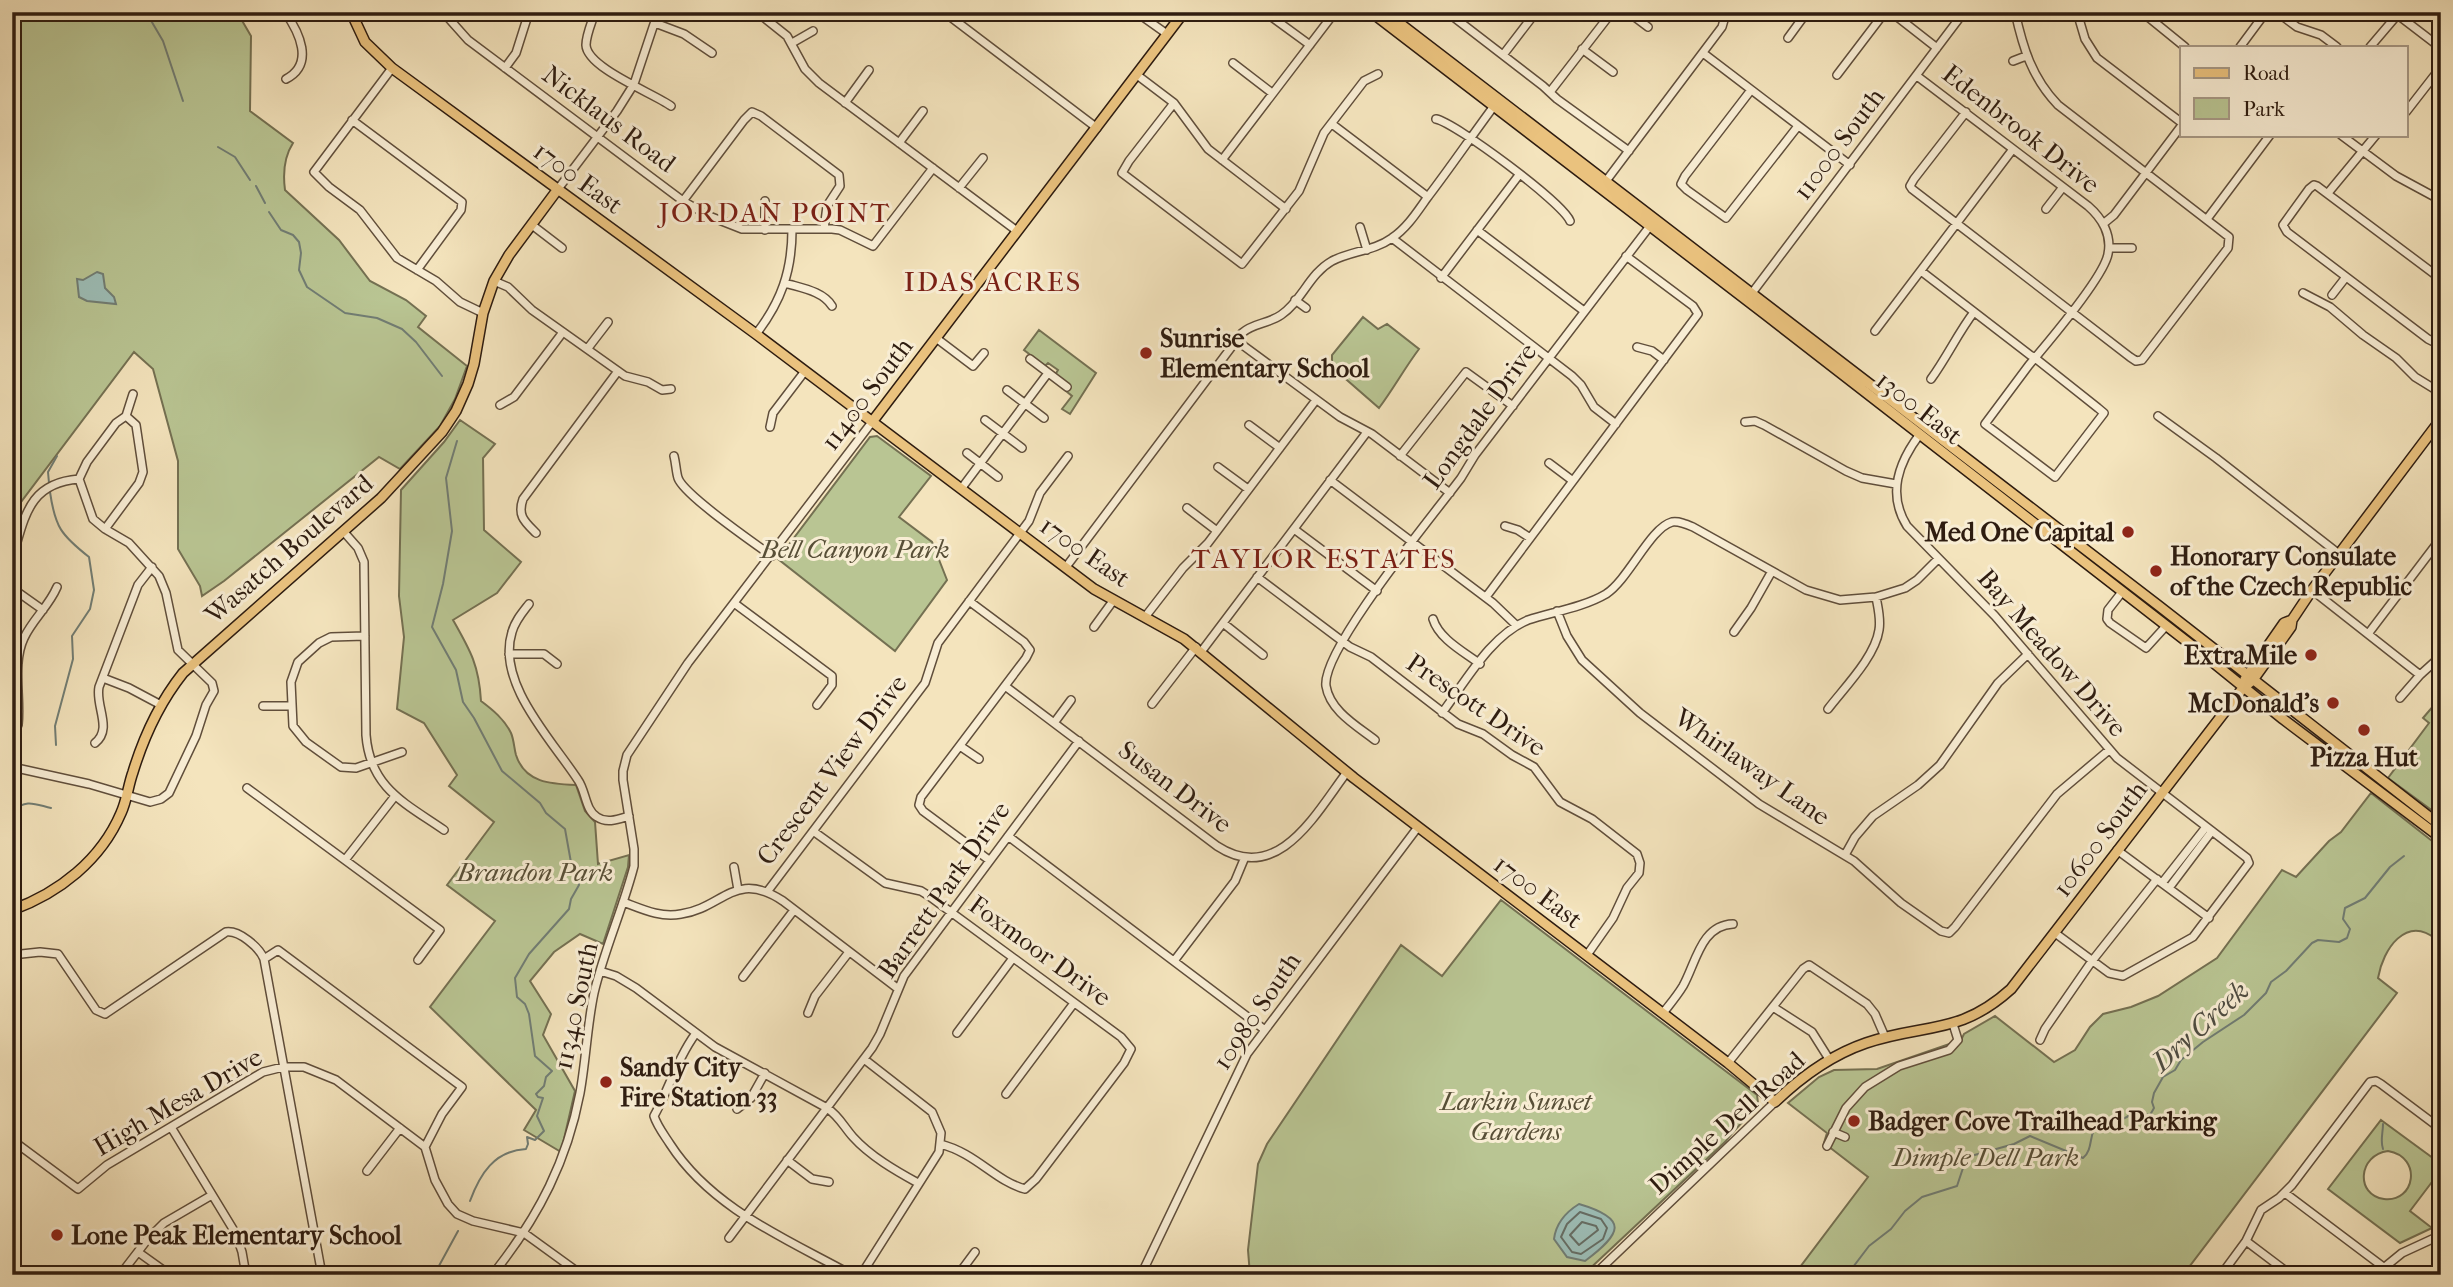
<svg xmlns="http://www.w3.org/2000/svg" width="2453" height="1287" font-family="'IM FELL French Canon',serif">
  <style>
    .green { fill: #b9c593; stroke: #747052; stroke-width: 2; fill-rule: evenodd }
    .water { fill: #9dbeb7; stroke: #717d74; stroke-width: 2 }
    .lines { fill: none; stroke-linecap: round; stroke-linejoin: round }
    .shore { stroke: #666d64; stroke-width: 2 }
    .stream { stroke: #717d74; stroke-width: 2 }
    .minor-casing { stroke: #604e3b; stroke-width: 10 }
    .major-casing { stroke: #2e1c10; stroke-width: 12 }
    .minor { stroke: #f8edd4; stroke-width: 7 }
    .major { stroke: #eac27e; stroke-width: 9 }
    .poi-dot { fill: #8f2418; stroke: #f8edd4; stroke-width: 2.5 }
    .labels { text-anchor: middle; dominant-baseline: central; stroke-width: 6; stroke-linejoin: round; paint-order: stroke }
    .street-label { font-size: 26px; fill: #2e1c10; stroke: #f8edd4 }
    .poi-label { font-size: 26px; font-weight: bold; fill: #2e1c10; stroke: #f8edd4; text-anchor: start }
    .park-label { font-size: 26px; font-style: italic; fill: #584f37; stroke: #f8edd4 }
    .neighbourhood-label { font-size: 28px; letter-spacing: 2px; fill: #7a1f14; stroke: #f8edd4 }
    .water-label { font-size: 28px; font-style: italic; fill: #4f4d42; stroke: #f8edd4 }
  </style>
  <rect width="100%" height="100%" fill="#f4e4bd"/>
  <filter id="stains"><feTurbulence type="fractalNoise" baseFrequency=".00286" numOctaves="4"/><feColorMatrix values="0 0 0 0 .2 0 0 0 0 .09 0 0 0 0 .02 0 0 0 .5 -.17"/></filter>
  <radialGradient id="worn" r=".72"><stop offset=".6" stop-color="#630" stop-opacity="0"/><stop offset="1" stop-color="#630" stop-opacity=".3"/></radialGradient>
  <path class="green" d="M12 12H237L251 36 250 111 293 143C284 157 283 175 285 190L339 240 370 281 406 300 426 316 418 327 467 366 455 399 440 426 400 469 379 457 224 581 202 596 200 586 178 549V461L153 369 134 352 12 514Z
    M1363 317 1378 329 1387 324 1419 349C1404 369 1394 388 1379 408L1332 367V355Z
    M1039 330 1096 373 1070 414 1062 409 1072 396 1066 391 1070 386 1055 375 1058 370 1048 363 1045 366 1024 350Z
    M460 420 495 444 483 458 484 530 521 562 497 593 453 620C470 650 479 665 481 701 493 710 504 719 511 733 514 740 514 748 516 755 525 783 551 784 576 785L585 811 595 822 598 864 629 855 628 867 603 944 580 934 554 952 530 981 551 1014 543 1035 575 1091 561 1152 524 1130 536 1110 430 1007 495 921 447 885 494 822 449 786 457 775 424 723 397 709 404 637 399 596 401 490 444 442Z
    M877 436 931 476 899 517 932 542 947 580 895 651 778 559 870 437Z
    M2441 697V817L2388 778 2429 723 2423 718Z
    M2371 793 2441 848V938L2436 939C2406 915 2383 949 2378 978L2397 993 2183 1275H1794L1868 1177 1824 1143 1827 1133 1788 1103 1819 1077 1834 1070 1877 1069 1961 1040 1964 1034 1995 1016 2054 1062 2075 1050 2090 1027 2103 1014 2131 1007 2158 996 2217 958 2282 870 2296 877 2329 841 2341 832Z
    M1501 900 1757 1095 1758 1103C1749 1117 1736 1127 1726 1141L1583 1275H1250L1248 1250 1258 1164 1267 1144 1401 945 1442 976Z
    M2381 1120 2441 1164V1170L2410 1211 2432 1228 2400 1243 2328 1189ZM2388 1151C2423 1157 2415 1203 2384 1199 2355 1195 2358 1155 2388 1151Z"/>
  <path class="water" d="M97 272 103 274 105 288 114 297 116 304 87 301 79 297 77 279 83 280Z
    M1579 1204C1630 1219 1621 1234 1585 1261L1567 1257 1554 1239C1556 1223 1566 1212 1579 1204Z"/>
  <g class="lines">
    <path class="shore" d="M1580 1212 1601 1219 1607 1228 1603 1239 1581 1254 1572 1252 1561 1237 1567 1224Z
      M1582 1222 1596 1226 1598 1230 1579 1245 1570 1235Z"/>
    <path class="stream" d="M146 12 163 41 183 101
      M218 147 235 157 250 180
      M256 186 265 203
      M269 212 281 230 293 235 299 242 301 253 299 270 307 287 345 313 377 318 402 329 416 342 442 376
      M457 441 446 478 452 531 443 584 432 627 456 670 463 702 474 718 502 771 540 803 546 813 565 829 572 868 577 873 579 885 571 899 569 909 529 954 515 978 517 997 525 1004 529 1014 535 1056 552 1071 546 1077 544 1086 536 1094 538 1097 543 1098 537 1116 544 1131 535 1140 527 1137 528 1144 526 1149C494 1151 480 1174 470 1201
      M49 483 48 472 57 456
      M50 492C55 527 61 535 89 557L94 590 90 609 72 636 73 659 55 726 56 745
      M12 811C27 799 34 804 51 808
      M2383 1124C2383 1133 2380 1141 2383 1149
      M434 1275 458 1231
      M1847 1275 1869 1246 1891 1229 1905 1211 1922 1197 1957 1186 1964 1165 1971 1156 2014 1144 2030 1136 2083 1158C2094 1149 2088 1133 2098 1123 2115 1119 2123 1124 2136 1109L2143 1114 2150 1115 2154 1108 2152 1102 2154 1093 2163 1077 2175 1070 2181 1060 2203 1042 2244 1015 2266 993 2271 982 2286 971 2312 943 2318 940 2339 942 2347 938 2350 929 2343 919 2345 908 2365 898 2390 867 2404 856"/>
    <defs>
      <path id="minor" d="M285 12C299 32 315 64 286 79
        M443 12 468 40 683 201 709 216 742 229H832L840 230 873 246 933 168
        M595 12C592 22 586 35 586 45 587 68 653 93 671 106
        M757 12 787 36 805 69 819 83 1017 231
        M944 12 1097 128
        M1136 12 1167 34
        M1447 12 1543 86 1557 99 1629 151
        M1628 12 1648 27
        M1891 12 1937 48
        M2077 12 2085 39 2097 58 2182 123
        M2142 12 2185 47
        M2277 12 2297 27 2321 35 2337 47
        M2394 12 2441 48
        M1269 15 1310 45
        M655 23 684 34 712 53
        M1788 38 1807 12
        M792 43 813 31
        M2240 47 2266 12
        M2370 47 2399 13
        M1582 49 1613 72
        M1703 53 1850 165
        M1503 55 1536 12
        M2013 61 2026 56
        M1233 63 1272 93
        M392 68 314 172 329 187 360 210 397 258 436 281 460 302 483 313
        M505 68 516 53 529 12
        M1137 75 1174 103 1208 149 1286 209
        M1837 75 1885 12
        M1917 76 2088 206C2102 218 2112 235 2108 254 2104 277 2046 345 2029 365L1985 424 2055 477 2104 413 2098 408 2035 358 2030 355 1921 271
        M1751 90 1685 176 1681 184 1687 190 1726 218 1798 126
        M1550 92 1612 12
        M845 103 869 70
        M1174 103 1129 161 1122 173 1242 264 1299 191 1324 133 1364 81 1378 74
        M1966 112 1914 179 1910 186 1912 189 2130 357 2136 361 2142 360 2228 248 2229 237 2058 105C2032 78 2023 48 2015 12
        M2406 112 2441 67
        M1436 119C1456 123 1563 203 1570 221
        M352 120 462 202 461 210 417 270
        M1332 124 1428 197
        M2341 135 2396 176 2433 196
        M899 143 923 111
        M1222 160 1335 12
        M1603 185 1722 27 1724 20 1719 12
        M959 188 983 158
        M558 189 617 111 634 84 658 12
        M2328 193 2376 135
        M683 201 744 120 752 112 761 116 839 175 840 186 827 206 824 229
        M765 201V230
        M2046 209 2063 187
        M2207 219 2270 135
        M2103 224 2114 215 2182 125
        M532 225 562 248
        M1360 227 1367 250
        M1477 230 1584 311
        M1392 238 1572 376 1581 385 1594 407 1616 424
        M2109 248H2132
        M1441 278 1519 175
        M2441 279 2317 186 2314 185 2309 189 2283 225 2287 232 2428 339 2436 343 2441 342
        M494 281 508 287 532 310 625 376 648 382 662 390 671 389
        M785 283C801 288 823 291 832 306
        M2303 293 2330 307 2363 335 2396 358 2415 377 2441 393
        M2332 295 2346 277
        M1749 297 1964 12
        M1295 300 1306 308
        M1875 331 2013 149
        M756 334C781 302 792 271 792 230
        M936 338 973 366 984 353
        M1237 341 1340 417 1372 434 1450 493
        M1637 347 1652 351 1664 360
        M588 348 608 322
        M1030 359 1067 387
        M1931 379C1947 357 1958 333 1974 312
        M1007 390 1044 418
        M500 405 514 397 563 332
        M2158 416 2216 458 2339 554
        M985 420 1022 448
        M1745 422 1755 421 1764 425 1846 471 1862 478 1896 484
        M1249 425 1280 448
        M770 427 773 413 805 371
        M1920 434C1898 463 1887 494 1907 526L1995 616 2117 758 2247 858 2249 863 2193 937 2123 976 2109 973 2055 933
        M967 453 998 477
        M674 456C676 464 676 471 678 478 684 495 754 543 772 556
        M1400 456 1466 372 1513 406
        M1549 463 1573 481
        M1218 467 1248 489
        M79 479 87 462 116 423 126 416 133 394
        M1330 480 1493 603 1516 625
        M961 489 1048 373
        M1187 508 1217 531
        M1505 526 1518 530 1530 538
        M105 529 139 483 143 472 136 425 126 416
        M1294 529 1377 591
        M343 531 358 548 364 562 366 735C370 788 405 803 444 830
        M536 533C525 522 517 516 523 499L618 371
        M12 559C25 517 28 483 79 479
        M1066 567 1242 333C1253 323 1268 324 1281 315 1302 301 1309 274 1332 261 1351 251 1374 251 1392 238 1407 228 1417 212 1427 198 1450 168 1471 137 1494 106
        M1257 577 1350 647 1371 657 1458 724 1483 734 1512 755 1534 767 1560 802 1592 819 1637 854 1640 863 1639 873 1627 888 1613 918 1587 955
        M12 588 43 610
        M2312 590 2420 675
        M2122 592 2108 610 2107 619 2110 623 2146 648 2166 626
        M1486 597 1698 314 1693 306 1626 256
        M969 601 1024 642 1030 650 1026 658 921 797 919 805 923 811 989 860
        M734 603 832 676V685L817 705
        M529 604C522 613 515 621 512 632 496 683 552 740 578 780 586 791 585 810 597 817 607 824 619 819 629 816
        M1557 611 1567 636 1582 660 1640 713 1759 804 1854 861 1901 903 1941 931 1949 933 1955 927 2057 794 2109 750
        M1145 617 1183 568 1208 543 1316 400
        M1433 619C1439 639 1464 652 1480 664
        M1223 623 1263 655
        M1094 627 1113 601
        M1734 632 1751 608 1772 571
        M2368 634 2441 538
        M365 636 331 637 319 643 298 662 291 682 293 726 306 742 341 767 356 768 402 752
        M1201 652 1367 432
        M509 654H544L557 664
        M103 678 129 688 161 705
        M1005 686 1217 846C1278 886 1316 813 1347 772
        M2400 698 2420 675 2441 656
        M1152 704 1196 647
        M263 706H291
        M1828 709C1844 688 1875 657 1879 630 1881 619 1878 608 1876 597
        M1442 713C1466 681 1491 635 1528 620 1553 612 1584 607 1606 594 1629 579 1650 528 1672 522 1679 521 1686 524 1693 527L1806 590 1840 600 1876 597 1905 588 1917 580 1938 559
        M1054 723 1071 700
        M18 725C21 698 12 663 24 638 33 619 49 606 57 587
        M1375 740C1357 726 1330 711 1326 686 1321 650 1435 513 1461 478L1475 455 1653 222
        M95 743C113 729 95 706 99 687L138 585 152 567
        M960 746 979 759
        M12 767 89 784 150 802 161 799 169 793 196 736 206 705 214 691 212 683 178 650 166 593 159 576 129 543 105 529 93 519 79 479
        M247 788 440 930 418 960
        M813 831 885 883 921 891 929 896 1121 1037 1131 1049 1124 1063 1036 1179 1025 1189C995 1181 976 1153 940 1144
        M1008 836 1265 1030
        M2117 850 2209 918
        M1845 855 1855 837 1873 816 1918 785 1940 765 1998 683 2028 654
        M345 860 395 796
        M734 867 738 890
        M2162 883 2206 827
        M2169 888 2212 831
        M767 892 925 683 938 643 1029 521 1040 493 1068 456
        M623 902C642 909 660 918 681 914 723 908 735 869 783 901L897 988
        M12 955 40 952 58 954 96 1010 105 1014 226 932C239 930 259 947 264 959L322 1275
        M264 959 278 950 462 1087 442 1114 425 1147
        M1174 961 1235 881 1245 857
        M600 971 616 976 636 988 715 1047 827 1108C839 1116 844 1127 853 1137 870 1156 896 1171 918 1183
        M743 977 794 910
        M1773 1007 1812 1032 1829 1059
        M808 1013 815 996 849 952
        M1663 1013C1670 1004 1677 996 1683 986 1696 963 1701 925 1733 924
        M696 1033C677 1059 669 1089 654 1116 657 1126 665 1136 670 1144 712 1209 787 1239 852 1275
        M957 1033 1013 958
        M2040 1040 2045 1029 2092 961 2157 879
        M1728 1063 1803 969 1809 965 1867 1004 1875 1014 1885 1037
        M1006 1094 1074 1003
        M737 1109 751 1098 765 1073
        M171 1127 236 1234 242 1252 246 1275
        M1833 1132 1845 1137
        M12 1140 78 1189 107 1165 263 1072 283 1067H304L336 1080 425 1147 435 1180 448 1204 457 1214 473 1221 524 1233 582 1275
        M1827 1146 1846 1108 1865 1087 1899 1066 1949 1050 1958 1040 1953 1024
        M787 1160 812 1179 829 1182
        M367 1171 400 1128
        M2285 1193 2394 1275
        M729 1238 872 1048 880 1034 904 976 1079 741
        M2246 1241 2291 1275
        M138 1252 166 1272
        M497 1269C539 1215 567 1161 580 1093 586 1060 587 1026 594 993 604 950 623 909 634 866V849L623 780V771L627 755 688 663 872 422
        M120 1275 147 1240 164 1223 212 1195
        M861 1275 939 1152 941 1133 932 1112 864 1059
        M958 1275 975 1252
        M1141 1275 1247 1054 1418 827
        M1594 1275 1775 1102
        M2221 1275 2246 1241 2261 1210 2279 1198 2292 1185 2370 1082 2376 1081 2381 1084 2441 1129
        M2375 1275 2402 1253 2441 1235"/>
      <path id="major" d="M351 12 365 42 392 68 756 334 1094 589 1184 639 1354 778 1728 1063 1775 1102C1801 1077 1831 1055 1866 1043 1924 1023 1959 1036 2011 989L2243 688 2253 680 2291 627 2292 620 2312 590 2441 419
        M1371 12 1766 315 2199 651 2283 719 2441 838
        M1385 12 2159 606 2441 826
        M872 422 1184 12
        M2245 679 2284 623 2292 620
        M12 910C59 893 101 860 121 813 127 800 128 786 133 772 144 736 160 702 183 673L381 498 442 432 456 411 468 384 474 364 483 313 494 281 509 255 558 189"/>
    </defs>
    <use href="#minor" class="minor-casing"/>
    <use href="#major" class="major-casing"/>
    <use href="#minor" class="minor"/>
    <use href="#major" class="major"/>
  </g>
  <g class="poi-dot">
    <circle cx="1146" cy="353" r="7"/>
    <circle cx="2128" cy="532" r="7"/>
    <circle cx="2156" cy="571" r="7"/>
    <circle cx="2311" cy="655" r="7"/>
    <circle cx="2333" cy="703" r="7"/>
    <circle cx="2364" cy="730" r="7"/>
    <circle cx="606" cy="1082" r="7"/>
    <circle cx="1854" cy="1121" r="7"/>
    <circle cx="57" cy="1235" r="7"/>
  </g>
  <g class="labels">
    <g class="street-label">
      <text transform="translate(609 119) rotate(37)">Nicklaus Road</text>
      <text transform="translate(2021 129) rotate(38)">Edenbrook Drive</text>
      <text transform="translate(1839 144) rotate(-53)">11000 South</text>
      <text transform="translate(578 178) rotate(36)">1700 East</text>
      <text transform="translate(867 394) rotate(-53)">11400 South</text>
      <text transform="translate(1919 408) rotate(38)">1300 East</text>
      <text transform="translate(1480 416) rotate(-54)">Longdale Drive</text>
      <text transform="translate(289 549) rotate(-41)">Wasatch Boulevard</text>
      <text transform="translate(1085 552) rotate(35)">1700 East</text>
      <text transform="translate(2052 653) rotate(49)">Bay Meadow Drive</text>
      <text transform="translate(1476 705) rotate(34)">Prescott Drive</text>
      <text transform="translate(1752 767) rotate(35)">Whirlaway Lane</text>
      <text transform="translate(832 770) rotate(-53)">Crescent View Drive</text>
      <text transform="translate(1175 787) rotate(37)">Susan Drive</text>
      <text transform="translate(2100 839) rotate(-53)">10600 South</text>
      <text transform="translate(944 890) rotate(-55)">Barrett Park Drive</text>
      <text transform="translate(1538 892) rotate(37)">1700 East</text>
      <text transform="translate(1040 951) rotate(36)">Foxmoor Drive</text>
      <text transform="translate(576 1006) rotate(-78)">11340 South</text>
      <text transform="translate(1257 1011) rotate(-56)">10980 South</text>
      <text transform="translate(178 1102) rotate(-30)">High Mesa Drive</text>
      <text transform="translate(1727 1123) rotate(-42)">Dimple Dell Road</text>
    </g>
    <g class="poi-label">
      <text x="1160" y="338">Sunrise<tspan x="1160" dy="30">Elementary School</tspan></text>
      <text x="2114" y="532" text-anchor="end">Med One Capital</text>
      <text x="2170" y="556">Honorary Consulate<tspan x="2170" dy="30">of the Czech Republic</tspan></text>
      <text x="2297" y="655" text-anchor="end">ExtraMile</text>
      <text x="2319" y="703" text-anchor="end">McDonald's</text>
      <text x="2364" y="757" text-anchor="middle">Pizza Hut</text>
      <text x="620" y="1067">Sandy City<tspan x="620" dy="30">Fire Station 33</tspan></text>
      <text x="1868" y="1121">Badger Cove Trailhead Parking</text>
      <text x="71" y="1235">Lone Peak Elementary School</text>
    </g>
    <g class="park-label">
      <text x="855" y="549">Bell Canyon Park</text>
      <text x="535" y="872">Brandon Park</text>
      <text x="1516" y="1101">Larkin Sunset<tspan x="1516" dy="30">Gardens</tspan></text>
      <text x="1986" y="1157">Dimple Dell Park</text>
    </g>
    <g class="neighbourhood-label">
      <text x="775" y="212">JORDAN POINT</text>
      <text x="993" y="281">IDAS ACRES</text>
      <text x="1324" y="558">TAYLOR ESTATES</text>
    </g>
    <g class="water-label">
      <text transform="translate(2200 1026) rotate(-42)">Dry Creek</text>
    </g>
  </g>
  <rect width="2453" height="1287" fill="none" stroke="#f4e4bd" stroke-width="42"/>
  <rect x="14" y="14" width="2425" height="1259" fill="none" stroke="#2e1c10" stroke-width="3.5"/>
  <rect x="21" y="21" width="2411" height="1245" fill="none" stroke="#2e1c10" stroke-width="2"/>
  <rect x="2180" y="46" width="228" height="91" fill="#f8edd4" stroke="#a79986" stroke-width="2"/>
  <rect x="2194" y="68" width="35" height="10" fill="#eac27e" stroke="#a79986" stroke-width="2"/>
  <text x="2243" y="80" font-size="21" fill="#2e1c10">Road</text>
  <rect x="2194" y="98" width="35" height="21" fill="#b9c593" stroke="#a79986" stroke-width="2"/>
  <text x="2243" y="116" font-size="21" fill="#2e1c10">Park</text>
  <rect width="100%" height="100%" filter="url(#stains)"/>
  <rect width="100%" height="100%" fill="url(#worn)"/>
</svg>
